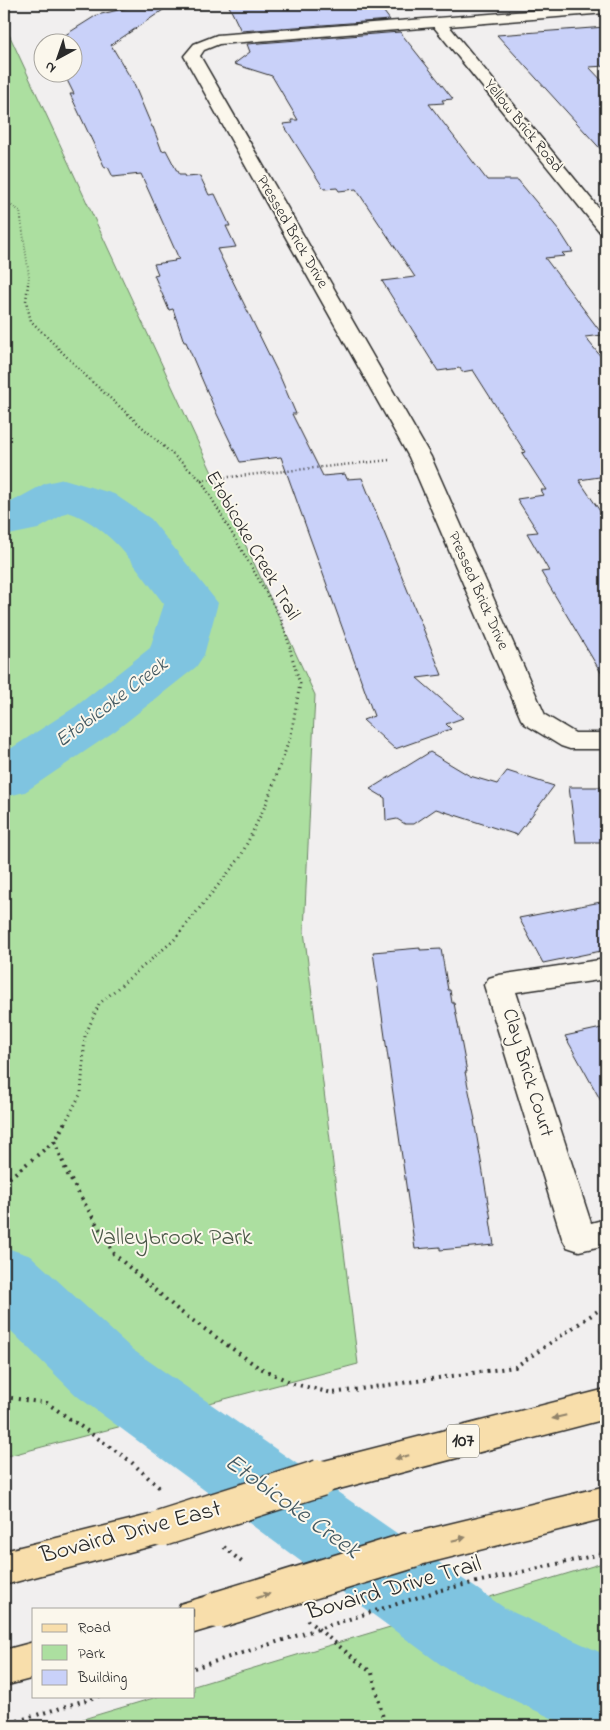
<svg xmlns="http://www.w3.org/2000/svg" width="610" height="1730" font-family="'Indie Flower',sans-serif">
  <style>
    .green { fill: #acdfa0; stroke: #6c8566 }
    .lines { fill: none; stroke-linecap: round; stroke-linejoin: round }
    .river { fill: #7fc4e0; fill-rule: evenodd }
    .building { fill: #c9d1f9; stroke: #2b2b2b }
    .street-casing { stroke: #2b2b2b; stroke-width: 3 }
    .primary-casing { stroke: #2b2b2b; stroke-width: 3 }
    .path-far3 { stroke: #2b2b2b; stroke-width: 2; stroke-dasharray: 0.5 2.5; stroke-linecap: butt }
    .path-far2 { stroke: #2b2b2b; stroke-width: 2.5; stroke-dasharray: 1 3; stroke-linecap: butt }
    .path-far1 { stroke: #2b2b2b; stroke-width: 3; stroke-dasharray: 1 4; stroke-linecap: butt }
    .path { stroke: #2b2b2b; stroke-width: 4; stroke-dasharray: 2 5; stroke-linecap: butt }
    .street { fill: #fbf7ec; fill-rule: evenodd }
    .primary { fill: #f8deab; fill-rule: evenodd }
    .primary-bridge-casing { stroke: #2b2b2b; stroke-width: 39; stroke-linecap: butt }
    .path-bridge { stroke: #2b2b2b; stroke-width: 4; stroke-dasharray: 2 5; stroke-linecap: butt }
    .primary-bridge { stroke: #f8deab; stroke-width: 36 }
    .oneway { fill: #92846b }
    .labels { text-anchor: middle; dominant-baseline: central; stroke-width: 4; stroke-linejoin: round; paint-order: stroke }
    .far-street-label { font-size: 16px; fill: #2b2b2b; stroke: #fbf7ec }
    .shield { fill: #fbf7ec; stroke: #696865; stroke-width: 1 }
    .shield-label { font-size: 19px; font-weight: bold; fill: #2b2b2b }
    .street-label { font-size: 20px; fill: #2b2b2b; stroke: #fbf7ec }
    .water-label { font-size: 21px; font-style: italic; fill: #445961; stroke: #fbf7ec }
    .near-park-label { font-size: 24px; fill: #4b5848; stroke: #fbf7ec }
    .near-street-label { font-size: 24px; fill: #2b2b2b; stroke: #fbf7ec }
    .near-water-label { font-size: 25px; font-style: italic; fill: #445961; stroke: #fbf7ec }
  </style>
  <rect width="100%" height="100%" fill="#f1efef"/>
  <filter id="ink" filterUnits="userSpaceOnUse"><feTurbulence type="fractalNoise" baseFrequency=".02" numOctaves="2"/><feDisplacementMap in="SourceGraphic" scale="10" xChannelSelector="R" yChannelSelector="G"/><feConvolveMatrix kernelMatrix="1 2 1 2 8 2 1 2 1" color-interpolation-filters="sRGB"/></filter>
  <g filter="url(#ink)">
    <path class="green" d="M4 4H8L5 25 7 30 315 695 304 931 358 1364 4 1457Z
      M606 1562V1726H60L160 1696H194V1686Z"/>
    <g class="lines">
      <path class="river" d="M64 479 114 494 151 519 218 603 204 655 196 667 115 731 25 792 4 797V753L75 707 150 648 164 604C137 569 112 527 68 512L38 529 4 536V506L46 483Z
        M4 1247 31 1256 133 1350 506 1609 606 1655V1726H568L444 1667 77 1396 4 1324Z"/>
    </g>
    <path class="building" d="M144 4H172L111 45 133 82 152 127H153L162 151 166 150 179 175H184L185 177 200 176 209 195 215 194 230 226H226L236 247 217 249 281 379 296 414H292L323 476 345 474 347 479 362 478 442 675 417 678 463 718 446 724 451 729 395 749 363 720 374 716 281 457 240 462 216 412 186 342H184L173 309 169 310 154 275 158 274 154 264 175 261 174 260 179 259 150 194 141 174 113 177 108 167 105 168 70 94H74L63 72H72V42H54L97 15Z
      M228 4H378L390 20 241 31Z
      M606 27V66L589 67 606 85V155L497 35Z
      M400 32 453 99 442 100 444 103 429 104 487 180H518L559 230 573 252 562 253 565 256 545 258 603 335 585 337 606 363V476L579 480 606 520V681L541 572 549 571 527 533 538 532 517 499 544 495 541 490H546L522 453 525 452 473 370 462 372 460 368 438 371 382 281 415 277 356 189 339 191 337 188 324 189 283 124 293 123 291 120H298L272 76 234 64 250 52 247 44Z
      M430 752 470 776 497 784 507 771 554 786 517 835 436 809 414 824H405L397 819 386 821 385 798 370 789Z
      M569 787H606V842H576Z
      M606 901V950L543 963 519 918Z
      M420 948V950L441 949 448 990H450L452 1003H454L467 1072H465L475 1120H474L491 1220H490L494 1245 440 1250V1247L415 1249 373 952Z
      M606 1027V1110L565 1036Z"/>
    <g class="lines">
      <defs>
        <path id="street" d="M606 5V13L449 26 606 217V233L600 232 434 27 219 44 204 50 200 56 431 457 545 715 575 733H606V749H570L561 746 525 724 521 719 409 457 184 56 194 44 217 35Z
          M606 959V979L516 992 591 1223 606 1219V1245L579 1251 567 1247 562 1238 484 985 489 978 499 975Z"/>
        <path id="primary" d="M606 1389V1419L320 1494 307 1489 302 1478 307 1467 320 1462Z
          M606 1486V1518L412 1567 399 1562 393 1550 399 1538 412 1533Z
          M162 1512 175 1516 181 1528 175 1540 4 1585V1551Z
          M217 1593 231 1598 236 1610 231 1622 194 1633V1609H178L180 1604Z
          M34 1642V1678L4 1686V1650Z"/>
      </defs>
      <use href="#street" class="street-casing"/>
      <use href="#primary" class="primary-casing"/>
      <path class="path-far3" d="M4 201 20 211 29 276 28 285"/>
      <path class="path-far2" d="M28 284 26 301 31 321 90 380 201 480 281 618 291 651
        M201 480 390 460"/>
      <path class="path-far1" d="M65 1123 81 1093 85 1036 99 1004 174 940 240 858 267 802 291 735 300 684 290 650"/>
      <path class="path" d="M55 1141 67 1173 114 1254 178 1310 258 1367 294 1384 332 1393 515 1367 602 1308H606
        M4 1182 55 1141 65 1122
        M4 1397 47 1403 129 1460 162 1490
        M224 1547 244 1564
        M441 1590 606 1553
        M307 1620 372 1673 385 1726
        M194 1668 242 1653
        M4 1725 99 1696"/>
      <use href="#street" class="street"/>
      <use href="#primary" class="primary"/>
      <defs>
        <path id="primary-bridge" d="M162 1528 320 1478
          M217 1610 412 1550"/>
      </defs>
      <use href="#primary-bridge" class="primary-bridge-casing"/>
      <path class="path-bridge" d="M242 1653 441 1590"/>
      <use href="#primary-bridge" class="primary-bridge"/>
    </g>
    <defs><path id="oneway-solid" d="M-6-.8H1V-3.2L6.5 0L1 3.2V.8H-6Z" transform="scale(1.25)"/></defs>
    <g class="oneway">
      <use href="#oneway-solid" transform="translate(559 1417) rotate(166)"/>
      <use href="#oneway-solid" transform="translate(402 1457) rotate(166)"/>
      <use href="#oneway-solid" transform="translate(459 1539) rotate(-14)"/>
      <use href="#oneway-solid" transform="translate(263 1596) rotate(-17)"/>
    </g>
  </g>
  <g class="labels">
    <g class="far-street-label">
      <text transform="translate(523 126) rotate(51)">Yellow Brick Road</text>
      <text transform="translate(292 232) rotate(60)">Pressed Brick Drive</text>
      <text transform="translate(478 591) rotate(66)">Pressed Brick Drive</text>
    </g>
    <rect class="shield" x="447" y="1424.5" width="32" height="33" rx="4"/>
    <g class="shield-label">
      <text x="463" y="1441">107</text>
    </g>
    <g class="street-label">
      <text transform="translate(252 546) rotate(60)">Etobicoke Creek Trail</text>
      <text transform="translate(527 1073) rotate(73)">Clay Brick Court</text>
    </g>
    <g class="water-label">
      <text transform="translate(112 703) rotate(-37)">Etobicoke Creek</text>
    </g>
    <g class="near-park-label">
      <text x="172" y="1238">Valleybrook Park</text>
    </g>
    <g class="near-street-label">
      <text transform="translate(131 1533) rotate(-15)">Bovaird Drive East</text>
      <text transform="translate(394 1589) rotate(-16)">Bovaird Drive Trail</text>
    </g>
    <g class="near-water-label">
      <text transform="translate(292 1507) rotate(36)">Etobicoke Creek</text>
    </g>
  </g>
  <rect width="610" height="1730" fill="none" stroke="#fbf7ec" stroke-width="20"/>
  <rect x="10" y="10" width="590" height="1710" fill="none" stroke="#2b2b2b" stroke-width="2" filter="url(#ink)"/>
  <rect x="32" y="1608" width="162" height="90" fill="#fbf7ec" stroke="#a8a59f"/>
  <rect x="42" y="1624" width="25" height="8" fill="#f8deab" stroke="#a8a59f"/>
  <text x="78" y="1632" font-size="15" fill="#2b2b2b">Road</text>
  <rect x="42" y="1645" width="25" height="15" fill="#acdfa0" stroke="#a8a59f"/>
  <text x="78" y="1658" font-size="15" fill="#2b2b2b">Park</text>
  <rect x="42" y="1670" width="25" height="15" fill="#c9d1f9" stroke="#a8a59f"/>
  <text x="78" y="1682" font-size="15" fill="#2b2b2b">Building</text>
  <g transform="translate(58 58) rotate(220)"><circle r="24" fill="#fbf7ec" stroke="#a8a59f"/>
  <path d="M0-4L9 19L0 12L-9 19Z" fill="#2b2b2b"/>
  <text y="-8" font-size="14" font-weight="bold" text-anchor="middle" fill="#2b2b2b">N</text>
  </g>
</svg>
